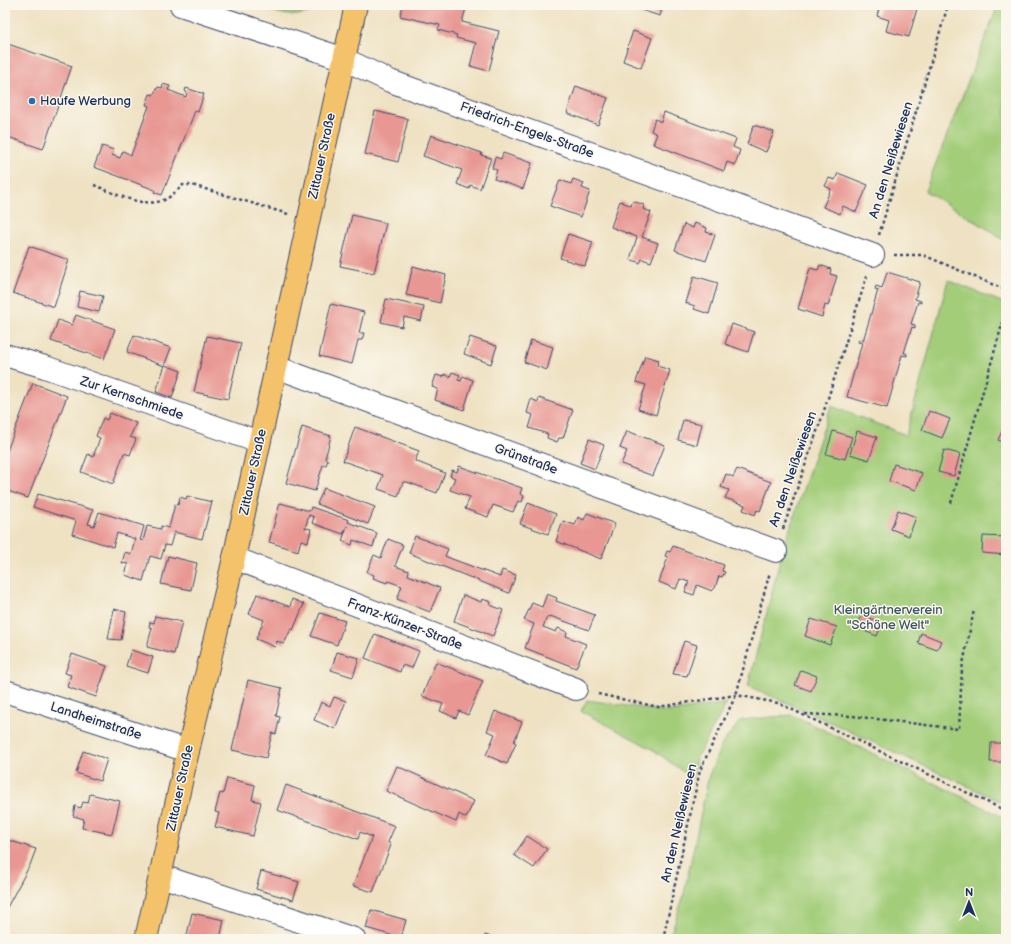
<svg xmlns="http://www.w3.org/2000/svg" width="1011" height="944" font-family="'Balsamiq Sans',sans-serif">
  <style>
    .green { fill: #a3cd79; stroke: #5f7e6c }
    .building { fill: #e89793 }
    .lines { fill: none; stroke-linecap: round; stroke-linejoin: round }
    .minor-casing { stroke: #3b4a6d; stroke-width: 24 }
    .major-casing { stroke: #3b4a6d; stroke-width: 24 }
    .path { stroke: #3b4a6d; stroke-width: 2.5; stroke-dasharray: 3 3; stroke-linecap: butt }
    .minor { stroke: #fff; stroke-width: 22 }
    .major { stroke: #f4c26a; stroke-width: 22 }
    .poi-dot { fill: #1f6fb2; stroke: #fbf7ec; stroke-width: 1.5 }
    .labels { text-anchor: middle; dominant-baseline: central; stroke-width: 3; stroke-linejoin: round; paint-order: stroke }
    .poi-label { font-size: 13px; fill: #1b2f5e; stroke: #fbf7ec; text-anchor: start }
    .street-label { font-size: 13px; fill: #1b2f5e; stroke: #fbf7ec }
    .park-label { font-size: 13px; fill: #3d5665; stroke: #fbf7ec }
  </style>
  <rect width="100%" height="100%" fill="#fbf7ec"/>
  <filter id="ink" filterUnits="userSpaceOnUse"><feTurbulence type="fractalNoise" baseFrequency=".025" numOctaves="2"/><feDisplacementMap in="SourceGraphic" scale="8" xChannelSelector="R" yChannelSelector="G"/><feConvolveMatrix kernelMatrix="1 2 1 2 8 2 1 2 1" color-interpolation-filters="sRGB"/></filter>
  <filter id="wash" filterUnits="userSpaceOnUse"><feTurbulence type="fractalNoise" baseFrequency=".012" numOctaves="4" result="noise"/><feDisplacementMap in="SourceGraphic" scale="16" xChannelSelector="R" yChannelSelector="G"/><feGaussianBlur stdDeviation="0.9" result="paint"/><feColorMatrix in="noise" values="0 0 0 0 0 0 0 0 0 0 0 0 0 0 0 0 0 1.4 0 .05"/><feComposite in="paint" operator="in"/></filter>
  <g filter="url(#wash)">
    <rect width="100%" height="100%" fill="#efe2c3"/>
    <path class="green" d="M254 5H303L310 7 311 5H321C298 23 279 13 254 5Z
      M998 5H1006V242L991 231 925 191Z
      M948 280 1006 304V804L819 717 748 686 783 549 831 406 906 435Z
      M587 700 669 712 727 703 696 759 692 778 652 749 581 711Z
      M793 715 1006 818V939H669L683 898 709 775 722 744 741 720Z"/>
    <g id="blocks">
      <path class="building" d="M403 5H467L462 22 499 31 489 71 470 66 476 43 456 38 457 35 438 30 440 25 400 16Z
        M625 5H663L660 16Z
        M880 5H918L909 37 886 31 889 20 877 16Z
        M633 31 652 38 641 68 623 61Z
        M5 43 72 66 43 149 5 136Z
        M163 84 170 86 168 90 186 97 187 93 185 91 186 88 204 94 198 112 195 111 162 195 154 192 155 190 94 167 102 146 114 150 112 155 120 158 123 151 131 155 149 106 146 105 150 94 153 95 158 87 162 88Z
        M576 86 608 98 598 125 567 113Z
        M375 111 408 119 398 162 365 154Z
        M664 112 736 139 733 147 740 150 735 165 727 162 724 171 653 144 657 134 651 131 655 119 661 122Z
        M754 125 774 132 766 152 747 144Z
        M431 135 482 153 481 155 491 158 480 189 470 185 469 189 457 184 462 170 423 156Z
        M503 153 532 163 523 189 494 179 497 170 492 168 495 157 501 159Z
        M838 173 868 185 856 212 843 206 840 214 823 207 831 189 825 186 829 178 835 180Z
        M573 179 584 183 582 188 590 191 581 217 550 206 560 180 571 184Z
        M620 201 631 206 633 201 644 205 643 209 651 212 642 237 658 243 651 262 642 259 640 263 630 259 637 237 611 227Z
        M352 215 386 223 374 273 340 266Z
        M695 223 707 228 706 232 715 235 706 261 675 250 684 224 693 228Z
        M568 234 593 242 585 266 560 258Z
        M29 246 69 260 54 307 13 293Z
        M820 265 831 269 830 274 837 276 828 306 825 305 822 317 798 309 810 268 818 270Z
        M413 266 446 275 440 303 406 295Z
        M887 272 920 282 915 299 921 301V303L918 302 911 324 915 325V328L912 327 904 353 907 354V356L902 355 887 408 847 397 862 343 858 342 859 339 863 341 878 290 875 289 876 286 882 288Z
        M694 276 718 283 709 314 694 309 695 306 686 303Z
        M80 291 103 296 99 312 77 307Z
        M386 299 424 307 421 321 404 317 402 327 381 322Z
        M331 304 364 312 359 333H364L362 340H358L352 364 319 356Z
        M76 315 115 329 104 359 51 341 58 320 72 325Z
        M732 324 754 332 748 352 725 344Z
        M134 335 171 348 164 366 127 352Z
        M207 336 241 343 228 399 194 392Z
        M470 337 497 346 491 364 464 354Z
        M531 340 553 347 547 370 524 362Z
        M645 356 659 360 657 366 670 370 656 415 638 409 646 385 636 382Z
        M165 365 181 371 172 398 156 392Z
        M452 372 460 375 458 380 461 381 463 376 473 380 464 410 435 400 438 389 432 387 436 375 443 377 444 374 450 377Z
        M33 383 67 396 28 498 5 490V456Z
        M539 398 573 410 563 438H559L557 442 547 438 548 434 529 428 533 415 527 413 531 399 538 402Z
        M929 411 950 419 942 438 922 430Z
        M110 413 136 423 130 437 136 439 130 455 124 453 113 484 81 472 88 454 93 457 100 438 96 436 103 418 107 420Z
        M683 420 702 424 697 445 678 440Z
        M302 427 331 436 325 459 328 460 326 465H323L315 491 286 483Z
        M355 427 419 451 415 461 445 473 437 493 407 482H403L398 496 378 489 383 475 343 461Z
        M1003 429 1006 430V443L998 440Z
        M627 431 665 445 653 476 621 464 627 451 620 448Z
        M833 431 852 437 845 459 826 454Z
        M857 431 877 437 869 460 850 454Z
        M589 439 604 445 595 469 580 463Z
        M944 450 960 454 954 476 938 472Z
        M894 464 922 473 916 490 889 481Z
        M459 466 522 488 520 494 524 496 522 502 518 501 513 512 493 505 488 517 465 509 470 497 450 490 455 478 450 476 452 470 457 472Z
        M737 469 771 482 760 511 757 510 755 515 743 510 745 505 725 498 729 490 721 487 726 474 733 477Z
        M324 488 375 507 368 524 317 504Z
        M38 494 93 510 88 524 94 526 99 512 144 526 140 540 143 541 147 526 161 529V526L169 528 175 504 178 505 180 497 186 499 187 496 212 502 202 539 174 532 170 546 165 545 161 559 150 556 143 581 125 575 128 564 122 563 125 552 131 554 135 539 117 533 113 547 72 534 76 521 33 507Z
        M280 503 310 511 311 507 349 520 348 522 358 526 377 533 373 547 353 540 352 545 342 541 347 526 343 534 312 523 314 517 309 515 305 528 311 529 308 542 301 540 298 551 269 542Z
        M528 503 556 514 548 534 520 524Z
        M898 510 916 517 909 536 891 529Z
        M587 513 615 524 601 559 556 541 563 521 575 525 578 517 584 520Z
        M415 536 448 549 445 556 452 559 500 577 502 570 516 575 509 593 409 553Z
        M983 536 1006 537V555L982 553Z
        M388 539 403 545 395 566 409 571 408 575 440 588 430 612 397 599 402 586 388 581 387 583 373 578 374 575 367 572 374 555 381 558Z
        M673 546 724 565 722 571 725 572 722 577 719 576 715 588 712 591 697 585 694 595 685 592 689 582 680 579 676 589 659 582 668 557 665 556 667 551 670 552Z
        M168 556 197 563 191 590 161 584Z
        M257 594 290 607 292 599 304 604 293 630 291 629 284 644 277 641 275 647 256 639 264 620 249 614Z
        M547 594 557 598 556 601 595 615 589 630 550 616V618L547 617 543 627 556 632 558 628 567 632 566 636 586 644 576 668 525 648 534 624 524 620 532 603 542 607Z
        M463 595 481 602 482 599 491 602 490 605 503 610 493 636 454 621Z
        M114 609 126 612 121 640 108 639Z
        M320 613 345 621 337 645 311 636Z
        M862 615 882 623 877 636 857 628Z
        M155 616 182 622 174 654 147 647 152 628 149 627 150 622 154 623Z
        M811 619 837 627 830 645 805 636Z
        M921 633 941 641 937 650 918 643Z
        M375 634 419 651 412 668 402 665 400 672 365 658Z
        M684 641 697 645 687 676 673 674Z
        M131 650 153 657 148 673 126 666Z
        M337 652 359 658 353 677 331 670Z
        M72 654 107 666 96 697 67 687 71 675 65 673Z
        M436 662 483 681 468 715 459 711 456 718 440 711 443 704 422 696Z
        M801 670 817 676 811 691 795 685Z
        M248 680 282 688 276 716 280 717 276 734 272 733 266 758 232 750Z
        M334 697 346 701 335 729 314 720 321 702 330 706Z
        M495 711 522 722 514 742 516 743 507 764 486 755 495 734 487 731Z
        M991 743H1006V762H990Z
        M83 751 107 759 100 781 76 773Z
        M397 766 474 801 466 818 459 814 456 822 386 791Z
        M227 778 255 785 252 800 261 802 253 836 215 827 219 813 215 812 220 793 223 794Z
        M286 785 395 826 388 842 391 845 373 892 353 886 372 837 360 832 358 839 277 810Z
        M90 794 120 801 112 834 82 828 84 819 73 816 75 806 81 808 83 802 88 803Z
        M527 836 547 849 534 868 514 855Z
        M5 839 36 849 30 865 5 911Z
        M261 871 299 882 293 900 256 889Z
        M371 910 406 920 401 938 366 928Z
        M192 913 224 920 220 939H186Z
        M485 935 498 939H484Z"/>
    </g>
  </g>
  <g filter="url(#ink)">
    <use href="#blocks" fill-opacity="0" stroke="#3b4a6d" stroke-width="1"/>
    <g class="lines">
      <defs>
        <path id="minor" d="M181 5 344 59 390 81 873 255
          M5 355 45 367 259 442
          M276 367 776 551
          M234 558 576 689
          M5 691 188 751
          M161 876 354 939"/>
        <path id="major" d="M146 939 188 751 234 558 356 5"/>
      </defs>
      <use href="#minor" class="minor-casing"/>
      <use href="#major" class="major-casing"/>
      <path class="path" d="M94 185C114 193 145 210 166 199 172 196 178 189 183 185H192L288 214
        M879 235 948 5
        M894 255H923L1006 290
        M951 503 1006 311
        M783 529 821 420 867 276
        M598 694 658 707 736 695 778 703 1006 811
        M805 714 852 716 959 729 962 669 974 610
        M663 939 700 770 736 695 770 572"/>
      <use href="#minor" class="minor"/>
      <use href="#major" class="major"/>
    </g>
  </g>
  <circle class="poi-dot" cx="32" cy="101" r="4"/>
  <g class="labels">
    <g class="poi-label">
      <text x="40" y="101">Haufe Werbung</text>
    </g>
    <g class="street-label">
      <text transform="translate(527 130) rotate(20)">Friedrich-Engels-Straße</text>
      <text transform="translate(322 156) rotate(-78)">Zittauer Straße</text>
      <text transform="translate(891 160) rotate(-73)">An den Neißewiesen</text>
      <text transform="translate(132 398) rotate(19)">Zur Kernschmiede</text>
      <text transform="translate(526 459) rotate(20)">Grünstraße</text>
      <text transform="translate(793 469) rotate(-71)">An den Neißewiesen</text>
      <text transform="translate(253 472) rotate(-78)">Zittauer Straße</text>
      <text transform="translate(405 624) rotate(21)">Franz-Künzer-Straße</text>
      <text transform="translate(96 721) rotate(18)">Landheimstraße</text>
      <text transform="translate(180 788) rotate(-78)">Zittauer Straße</text>
      <text transform="translate(679 823) rotate(-77)">An den Neißewiesen</text>
    </g>
    <g class="park-label">
      <text x="888" y="610">Kleingärtnerverein<tspan x="888" dy="15">"Schöne Welt"</tspan></text>
    </g>
  </g>
  <rect width="1011" height="944" fill="none" stroke="#fbf7ec" stroke-width="20"/>
  <g transform="translate(969 902)" stroke="#fbf7ec" stroke-width="3" paint-order="stroke">
  <path d="M0-3L7 15L0 10L-7 15Z" fill="#1b2f5e"/>
  <text y="-6" font-size="11" font-weight="bold" text-anchor="middle" fill="#1b2f5e">N</text>
  </g>
</svg>
